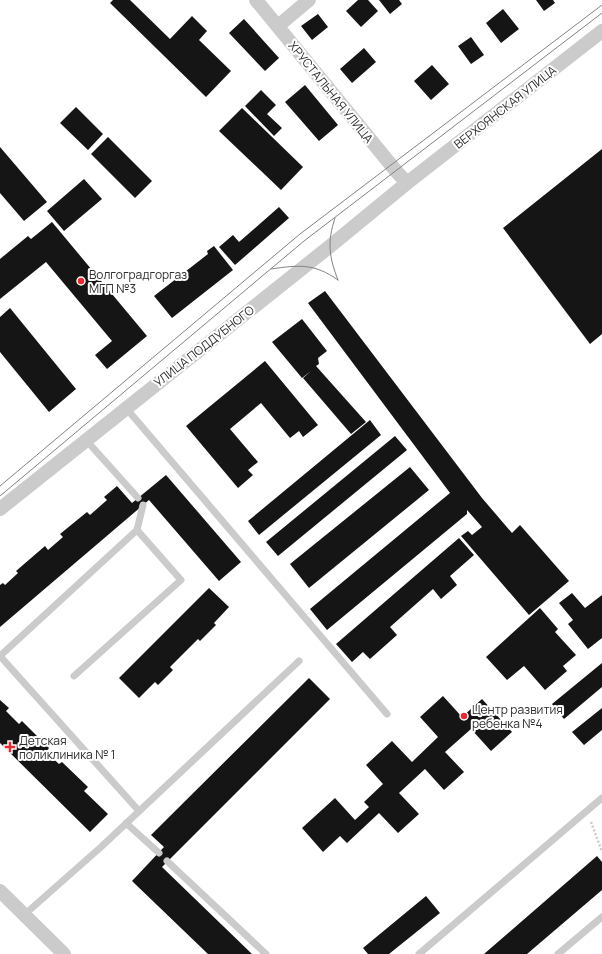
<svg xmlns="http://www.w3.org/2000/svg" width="602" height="954" font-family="Manrope,sans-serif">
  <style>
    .building { fill: #151515 }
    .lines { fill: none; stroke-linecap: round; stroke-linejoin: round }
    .path { stroke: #cbcbcb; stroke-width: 2.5; stroke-dasharray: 2 2; stroke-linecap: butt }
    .lane { stroke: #cbcbcb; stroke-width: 7 }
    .street { stroke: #cbcbcb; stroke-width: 14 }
    .tram { stroke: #838383; stroke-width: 1 }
    .poi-dot { fill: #ec2830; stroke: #fff; stroke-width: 1.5 }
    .labels { text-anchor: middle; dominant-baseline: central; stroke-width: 4; stroke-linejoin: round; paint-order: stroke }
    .street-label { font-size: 12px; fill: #2e2e2e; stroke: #fff }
    .poi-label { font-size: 12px; fill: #2e2e2e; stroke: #fff; text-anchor: start }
  </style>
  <rect width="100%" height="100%" fill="#fff"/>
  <path class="building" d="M113 0H130L170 39 192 16 207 31 199 40 231 71 206 97 110 3Z
    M358 0H368L378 11 361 27 346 11Z
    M379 0H399L402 4 390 14Z
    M536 0H553L555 3 544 11Z
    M503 9 519 29 501 43 486 23Z
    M318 14 328 27 312 40 301 26Z
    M244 19 279 58 265 71 229 33Z
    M471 37 484 55 471 64 458 46Z
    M364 48 376 62 352 83 340 69Z
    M432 65 449 84 431 100 414 81Z
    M305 85 338 125 319 141 285 102Z
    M261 90 276 105 267 114 282 128 274 136 245 106Z
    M76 107 103 134 88 150 60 123Z
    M242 108 303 167 281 190 219 131Z
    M108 137 152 181 135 198 91 154Z
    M0 147 47 202 24 221 0 193Z
    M602 149V334L590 344 503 228Z
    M84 179 102 199 64 231 47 211Z
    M279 207 289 218 235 265 219 247 233 235 239 242Z
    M52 222 147 336 107 369 95 355 112 341 46 262 0 299V259L28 236 31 239Z
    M214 246 233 270 172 318 154 296 208 254 207 251Z
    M325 291 482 498 512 533 520 525 569 581 529 615 461 536 468 531 472 535 482 527 467 510V514L327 630 310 609 450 493 308 303Z
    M10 308 76 389 49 412 0 352V317Z
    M302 319 327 351 318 358 319 364 316 366 366 422 351 434 303 378 311 371 302 378 272 342Z
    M265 361 318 425 303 437 299 431 290 438 261 403 230 429 258 462 248 470 253 475 238 488 186 426Z
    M370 420 381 435 259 535 248 521Z
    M395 436 407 450 278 556 266 542Z
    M410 467 429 490 309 588 290 564Z
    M166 475 241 562 219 581 149 500 0 627V585L3 583 5 585 18 573 16 571 45 546 48 550 63 537 60 534 87 512 90 515 107 500 104 497 117 486 132 503Z
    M459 538 474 555 450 576 457 585 441 599 433 589 390 627 397 635 370 659 363 652 352 662 336 644Z
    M209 588 229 607 214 623 216 625 200 641 198 639 170 667 173 670 158 685 155 682 139 698 119 678Z
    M572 593 585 608 602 595V638L588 649 568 624 573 620 559 603Z
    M540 608 558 629 555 632 576 655 563 666 567 671 545 690 524 666 507 680 486 657Z
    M602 663V687L564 719 552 704Z
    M309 678 330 699 162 867 252 954H208L132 881 164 847 151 835Z
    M443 696 462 717 482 699 512 732 491 751 471 729 445 752 464 772 444 790 425 769 399 793 419 814 398 833 379 813 347 843 340 836 323 852 302 828 335 798 355 820 369 807 364 802 383 784 366 765 392 741 412 762 438 737 420 717Z
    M0 700 9 708 6 711 19 724 22 721 49 748 46 752 59 764 62 762 88 787 84 791 108 814 90 832 0 743Z
    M602 708V730L584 745 572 732Z
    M597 856 602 862V890L527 954H484Z
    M426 896 440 913 389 954H368L363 948Z"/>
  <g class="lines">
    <path class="path" d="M591 822 602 852"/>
    <path class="lane" d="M126 408 387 714
      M86 440 138 498
      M137 530 143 505
      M74 676 181 580 137 530 0 656 139 811
      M126 823 159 853
      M167 861 266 954
      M24 915 101 847 299 661
      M419 954 602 798
      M558 954 602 917"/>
    <path class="street" d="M256 0 396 171 407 183
      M278 26 309 0
      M0 509 329 247 407 183 602 31
      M0 891 64 954"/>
    <path class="tram" d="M335 218C327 242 329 257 338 280
      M271 269C299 265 314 263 338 280
      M0 486 300 234 602 5
      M0 496 304 241 602 13"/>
  </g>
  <g class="poi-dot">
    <circle cx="81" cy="281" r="4"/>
    <circle cx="464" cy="716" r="4"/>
    <path d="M8 741h4v4h4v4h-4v4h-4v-4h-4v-4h4z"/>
  </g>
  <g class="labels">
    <g class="street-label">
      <text transform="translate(331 92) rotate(51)">ХРУСТАЛЬНАЯ УЛИЦА</text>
      <text transform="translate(505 107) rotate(-38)">ВЕРХОЯНСКАЯ УЛИЦА</text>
      <text transform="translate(204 346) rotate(-38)">УЛИЦА ПОДДУБНОГО</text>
    </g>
    <g class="poi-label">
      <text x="89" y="274">Волгоградгоргаз<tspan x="89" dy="14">МГП №3</tspan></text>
      <text x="472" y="709">Центр развития<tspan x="472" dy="14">ребенка №4</tspan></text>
      <text x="19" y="740">Детская<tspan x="19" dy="14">поликлиника № 1</tspan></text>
    </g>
  </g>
</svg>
